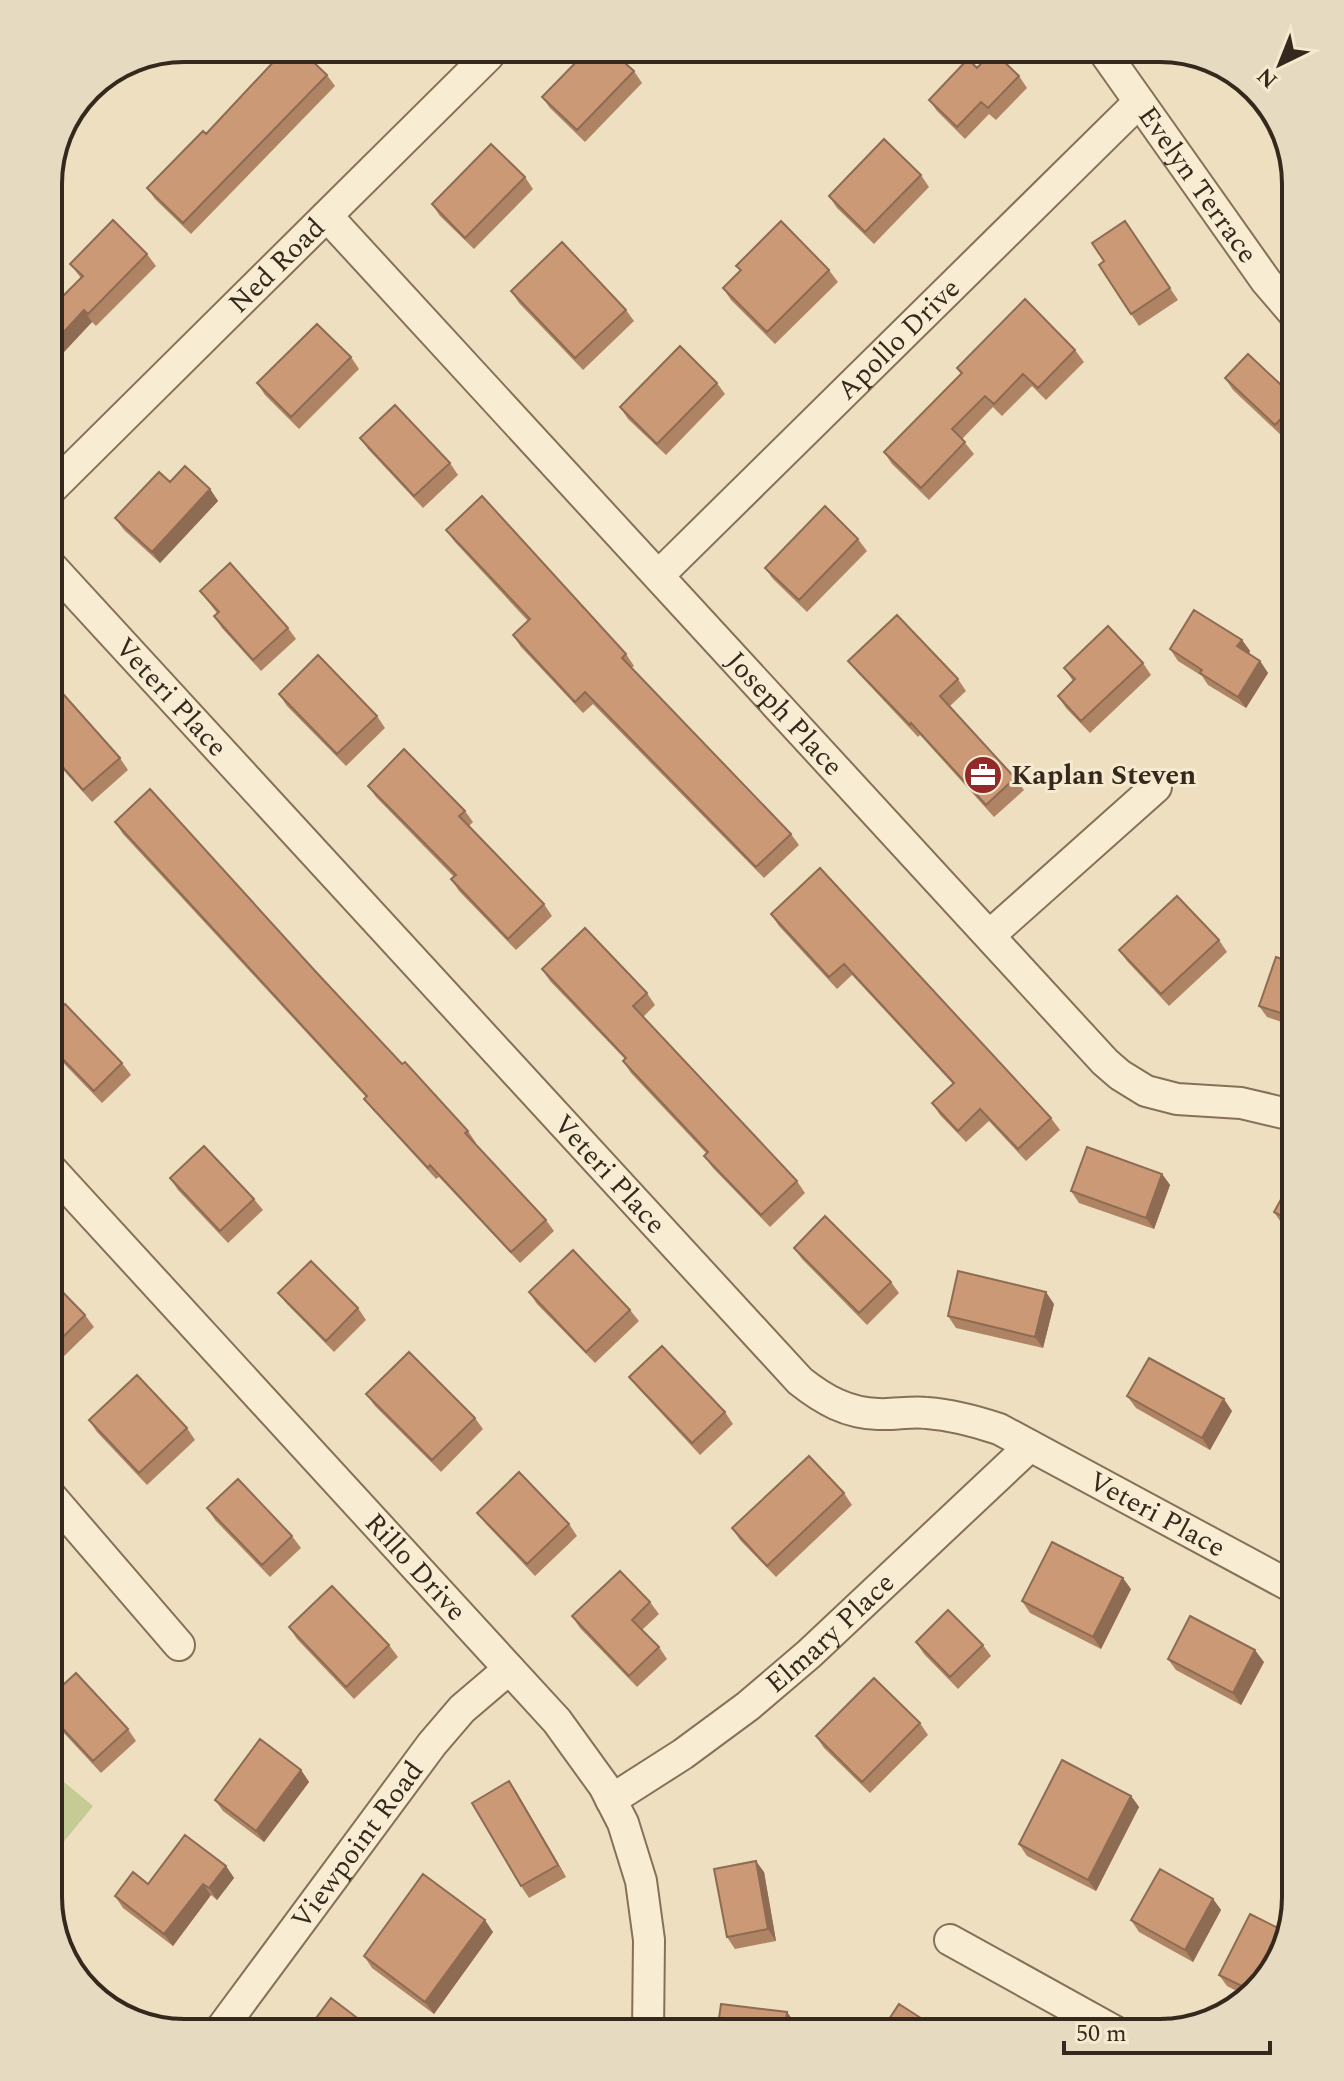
<svg xmlns="http://www.w3.org/2000/svg" width="1344" height="2081" font-family="Spectral,serif">
  <style>
    .green { fill: #c5cb94 }
    .lines { fill: none; stroke-linecap: round; stroke-linejoin: round }
    .street-casing { stroke: #867058; stroke-width: 34 }
    .street { stroke: #f8edd3; stroke-width: 30 }
    .wall { fill: #af8465 }
    .shaded-wall { fill: #8e6b53 }
    .building { fill: #cb9976; stroke: #8e6b53; stroke-width: 2 }
    .labels { text-anchor: middle; dominant-baseline: central; stroke-width: 6; stroke-linejoin: round; paint-order: stroke }
    .street-label { font-size: 28px; fill: #35281c; stroke: #f5eacf }
    .poi-label { font-size: 28px; font-weight: bold; fill: #35281c; stroke: #f5eacf; text-anchor: start }
    .rim { fill: none; stroke: #35281c; stroke-width: 4 }
  </style>
  <rect width="100%" height="100%" fill="#eddfc0"/>
  <path class="green" d="M48 1769 93 1806 48 1861Z"/>
  <g class="lines">
    <defs>
      <g id="street">
        <path id="s1" d="M1102 49 1266 281 1296 316"/>
        <path id="s2" d="M327 216 1105 1062 1120 1075 1146 1091 1177 1099 1241 1103 1296 1116"/>
        <path id="s3" d="M48 492 489 55"/>
        <path id="s4" d="M48 563 800 1381C824 1400 847 1413 878 1414 894 1415 911 1411 927 1413 953 1415 975 1421 999 1429L1296 1589"/>
        <path id="s5" d="M659 575 1139 102"/>
        <path d="M990 935 1156 787"/>
        <path id="s6" d="M48 1166 557 1721 604 1786 623 1823 641 1881 649 1940 648 2033"/>
        <path d="M48 1493 179 1645"/>
        <path id="s7" d="M611 1800 683 1754 748 1706 809 1654 1030 1446"/>
        <path d="M950 1940 1118 2033"/>
        <path id="s8" d="M218 2033 432 1744 462 1709 509 1669"/>
      </g>
    </defs>
    <use href="#street" class="street-casing"/>
    <use href="#street" class="street"/>
  </g>
  <path class="wall" d="M977 68 1019 76 1027 88 996 120 989 114 965 139 937 111 929 100Z
    M634 71 642 83 585 142 550 108 542 97Z
    M327 75 335 86 191 234 155 199 147 188Z
    M921 175 929 187 874 244 837 208 829 196Z
    M525 177 533 189 474 249 440 216 432 204Z
    M1125 221 1178 300 1139 326 1099 265 1104 261Z
    M147 254 156 266 96 326 92 322 48 369V311L81 278 70 264Z
    M736 266 829 270 838 282 775 344 731 300 723 288 740 271Z
    M511 291 626 310 634 321 583 370 519 303Z
    M1075 350 1084 362 1046 400 1032 386 1002 416 993 407 962 439 974 454 929 500 892 464 884 452 961 374 957 368Z
    M351 357 359 369 299 429 265 395 257 383Z
    M1225 378 1296 399V423L1283 437 1233 390Z
    M717 383 725 394 666 455 628 419 620 407Z
    M360 438 450 463 458 475 423 508 368 449Z
    M170 482 210 489 218 501 160 563 124 530 115 518Z
    M446 530 626 654 634 666 631 668 791 834 799 845 764 878 593 704 583 713 521 647 513 635 528 621 454 541Z
    M858 539 867 551 807 612 773 579 765 568Z
    M200 591 288 628 296 639 261 671 222 628 214 616 217 613Z
    M1242 640 1250 651 1249 654 1260 661 1268 673 1246 708 1208 685 1202 676 1178 661 1170 649Z
    M848 661 958 679 966 691 950 706 1015 778 1024 790 994 817 920 735 918 737 857 672Z
    M1143 663 1151 675 1090 733 1066 708 1058 696 1073 681 1064 668Z
    M48 677 120 758 128 770 92 802 48 753Z
    M279 694 377 716 385 728 346 766 287 706Z
    M1296 759V854H1291L1283 842Z
    M368 786 465 811 473 822 469 826 544 904 552 916 516 950 459 891 451 879 454 877 376 797Z
    M115 822 316 972 402 1064 468 1131 476 1143 475 1144 546 1220 554 1231 520 1263 439 1177 436 1179 373 1110 364 1099 366 1097 123 834Z
    M820 868 1051 1118 1060 1130 1026 1161 989 1121 966 1142 940 1115 932 1103 953 1084 852 975 837 989 779 926 771 914Z
    M1219 940 1227 952 1169 1006 1127 961 1119 950Z
    M1296 964V1027L1267 1017 1259 1006Z
    M542 969 647 993 655 1005 643 1017 797 1181 805 1193 770 1227 713 1168 704 1156 707 1154 631 1073 623 1061 625 1059 550 981Z
    M48 1020 122 1063 131 1075 102 1103 48 1047Z
    M1162 1174 1170 1185 1154 1229 1079 1203 1071 1191Z
    M1296 1175V1231L1282 1224 1274 1212Z
    M170 1178 254 1199 263 1210 228 1243 178 1190Z
    M794 1248 891 1282 899 1293 867 1325 802 1259Z
    M48 1277 85 1315 94 1327 59 1361 48 1349Z
    M529 1292 630 1310 639 1321 595 1363 537 1304Z
    M278 1293 358 1308 366 1320 334 1352 287 1304Z
    M1054 1304 1043 1348 956 1328 948 1316Z
    M629 1377 725 1412 733 1424 700 1455 638 1388Z
    M366 1394 475 1418 483 1429 441 1472 375 1406Z
    M1127 1396 1232 1411 1210 1450 1136 1408Z
    M89 1420 187 1428 195 1440 147 1485 97 1432Z
    M1296 1466V1498L1286 1485Z
    M844 1493 852 1505 776 1577 740 1540 732 1528Z
    M207 1508 292 1536 301 1548 270 1577 215 1520Z
    M477 1513 569 1524 577 1536 535 1576 486 1524Z
    M1131 1589 1101 1649 1030 1613 1022 1601Z
    M650 1602 659 1614 642 1630 659 1647 667 1659 637 1687 580 1628 572 1616Z
    M289 1627 389 1645 398 1657 354 1699 297 1639Z
    M916 1642 983 1645 991 1656 958 1689 924 1654Z
    M1168 1659 1264 1662 1241 1705 1176 1670Z
    M48 1699 128 1729 136 1741 101 1773 49 1717Z
    M920 1723 928 1735 870 1793 824 1748 816 1736Z
    M1296 1738V1764L1289 1753Z
    M301 1770 309 1782 264 1842 223 1811 215 1800Z
    M509 1781 517 1793 566 1877 529 1898 521 1886Z
    M1131 1796 1139 1807 1096 1891 1027 1856 1019 1844Z
    M226 1866 234 1878 217 1900 211 1895 173 1946 123 1908 115 1896 148 1884Z
    M764 1872 776 1941 735 1949 727 1937Z
    M1213 1899 1221 1910 1193 1962 1139 1932 1131 1920Z
    M493 1932 434 2014 372 1968 364 1956Z
    M1273 1972 1246 1996 1227 1986 1219 1975Z"/>
  <path class="shaded-wall" d="M84 310 92 322 48 369V349Z
    M210 489 218 501 160 563 152 552Z
    M1242 640 1250 651 1246 658 1237 646Z
    M1260 661 1268 673 1246 708 1238 697Z
    M1162 1174 1170 1185 1154 1229 1146 1218Z
    M1046 1292 1054 1304 1043 1348 1035 1337Z
    M1224 1399 1232 1411 1210 1450 1202 1438Z
    M1123 1578 1131 1589 1101 1649 1093 1637Z
    M1255 1650 1264 1662 1241 1705 1233 1693Z
    M301 1770 309 1782 264 1842 256 1831Z
    M509 1781 517 1793 566 1877 558 1865Z
    M1131 1796 1139 1807 1096 1891 1088 1880Z
    M756 1861 764 1872 776 1941 768 1929Z
    M226 1866 234 1878 217 1900 209 1888Z
    M203 1884 211 1895 173 1946 164 1934Z
    M1213 1899 1221 1910 1193 1962 1185 1950Z
    M485 1920 493 1932 434 2014 425 2002Z
    M787 2012 796 2024 795 2033H785Z"/>
  <path class="building" d="M993 51 1019 76 988 108 981 102 957 127 929 100 968 59 977 68Z
    M584 54H615L634 71 577 130 542 97Z
    M278 57H308L327 75 183 223 147 188 203 131 206 134Z
    M884 139 921 175 865 232 829 196Z
    M491 144 525 177 465 238 432 204Z
    M113 220 147 254 88 314 84 310 48 349V311L83 276 70 264Z
    M781 221 829 270 767 332 723 288 741 270 736 266Z
    M1125 221 1170 288 1131 314 1099 265 1104 261 1092 243Z
    M562 242 626 310 575 358 511 291Z
    M1025 299 1075 350 1038 388 1023 374 994 404 985 396 952 429 965 442 921 488 884 452 962 373 957 368Z
    M317 324 351 357 291 417 257 383Z
    M680 346 717 383 657 444 620 407Z
    M1248 354 1296 399V403L1275 425 1225 378Z
    M395 405 450 463 414 496 360 438Z
    M185 466 210 489 152 552 115 518 159 472 170 482Z
    M482 496 626 654 622 658 791 834 756 867 585 692 575 702 513 635 530 619 446 530Z
    M825 506 858 539 799 600 765 568Z
    M230 563 288 628 253 660 214 616 219 612 200 591Z
    M1194 610 1242 640 1237 646 1260 661 1238 697 1200 673 1202 670 1170 649Z
    M897 615 958 679 940 696 1015 778 986 805 911 723 910 725 848 661Z
    M1108 626 1143 663 1081 721 1058 696 1075 679 1064 668Z
    M318 655 377 716 337 754 279 694Z
    M48 677 120 758 83 790 48 750Z
    M404 749 465 811 459 816 544 904 508 939 451 879 456 875 368 786Z
    M1288 758 1296 759V843L1283 842Z
    M150 789 316 972 402 1064 405 1062 468 1131 465 1133 546 1220 511 1252 430 1165 428 1168 364 1099 367 1096 115 822Z
    M820 868 1051 1118 1018 1149 980 1109 958 1131 932 1103 954 1083 844 964 829 977 771 914Z
    M1177 896 1219 940 1161 994 1119 950Z
    M585 928 647 993 633 1006 797 1181 761 1215 704 1156 708 1152 623 1061 626 1058 542 969Z
    M1276 957 1296 964V1018L1259 1006Z
    M65 1004 122 1063 94 1091 48 1044V1020Z
    M204 1146 254 1199 220 1231 170 1178Z
    M1087 1147 1162 1174 1146 1218 1071 1191Z
    M1295 1174 1296 1175V1224L1274 1212Z
    M825 1216 891 1282 859 1313 794 1248Z
    M573 1250 630 1310 586 1352 529 1292Z
    M311 1261 358 1308 326 1341 278 1293Z
    M958 1271 1046 1292 1035 1337 948 1316Z
    M48 1277 85 1315 51 1349 48 1346Z
    M662 1346 725 1412 692 1443 629 1377Z
    M409 1352 475 1418 432 1460 366 1394Z
    M1149 1358 1224 1399 1202 1438 1127 1396Z
    M137 1375 187 1428 139 1473 89 1420Z
    M809 1456 844 1493 767 1566 732 1528Z
    M1296 1466V1491L1286 1485Z
    M519 1472 569 1524 527 1564 477 1513Z
    M238 1479 292 1536 262 1565 207 1508Z
    M1052 1542 1123 1578 1093 1637 1022 1601Z
    M620 1571 650 1602 632 1620 659 1647 629 1676 572 1616Z
    M332 1586 389 1645 346 1687 289 1627Z
    M948 1610 983 1645 950 1677 916 1642Z
    M1190 1616 1255 1650 1233 1693 1168 1659Z
    M76 1673 128 1729 93 1761 48 1713V1699Z
    M874 1678 920 1723 862 1782 816 1736Z
    M1296 1738V1757L1289 1753Z
    M260 1739 301 1770 256 1831 215 1800Z
    M1062 1760 1131 1796 1088 1880 1019 1844Z
    M509 1781 558 1865 521 1886 472 1803Z
    M185 1835 226 1866 209 1888 203 1884 164 1934 115 1896 133 1872 148 1884Z
    M756 1861 768 1929 727 1937 714 1869Z
    M1160 1869 1213 1899 1185 1950 1131 1920Z
    M423 1874 485 1920 425 2002 364 1956Z
    M1250 1914 1286 1932 1273 1972 1252 1991 1219 1975Z
    M110 1995 142 2019 140 2021 109 2010 103 2004Z
    M331 1998 377 2033H305Z
    M721 2004 787 2012 785 2033H717Z
    M899 2004 944 2033H880Z"/>
  <defs>
    <symbol id="office-disc" viewBox="-11 -11 22 22"><circle r="9.5" fill="#94292a" stroke="#f5eacf"/><path d="M-6-3h4V-5.5h4V-3h4V5H-6ZM-1-4.5V-3h2v-1.5ZM-6 0V1H6V0Z" fill="#fff"/></symbol>
  </defs>
  <g fill-rule="evenodd">
    <use href="#office-disc" x="961" y="753" width="44" height="44"/>
  </g>
  <g class="labels">
    <g class="street-label">
      <text stroke="none"><textPath href="#s1" startOffset="166">Evelyn Terrace</textPath></text>
      <text stroke="none"><textPath href="#s3" startOffset="322">Ned Road</textPath></text>
      <text stroke="none"><textPath href="#s5" startOffset="336">Apollo Drive</textPath></text>
      <text stroke="none"><textPath href="#s4" startOffset="182">Veteri Place</textPath></text>
      <text stroke="none"><textPath href="#s2" startOffset="676">Joseph Place</textPath></text>
      <text stroke="none"><textPath href="#s4" startOffset="830">Veteri Place</textPath></text>
      <text stroke="none"><textPath href="#s4" startOffset="1500">Veteri Place</textPath></text>
      <text stroke="none"><textPath href="#s6" startOffset="544">Rillo Drive</textPath></text>
      <text stroke="none"><textPath href="#s7" startOffset="276">Elmary Place</textPath></text>
      <text stroke="none"><textPath href="#s8" startOffset="234">Viewpoint Road</textPath></text>
    </g>
    <g class="poi-label">
      <text x="1011" y="775">Kaplan Steven</text>
    </g>
  </g>
  <path d="M0 0H1344V2081H0ZM184 62H1160A122 122 0 0 1 1282 184V1897A122 122 0 0 1 1160 2019H184A122 122 0 0 1 62 1897V184A122 122 0 0 1 184 62Z" fill="#e6dac1" fill-rule="evenodd"/>
  <path class="rim" d="M184 62H1160A122 122 0 0 1 1282 184V1897A122 122 0 0 1 1160 2019H184A122 122 0 0 1 62 1897V184A122 122 0 0 1 184 62Z"/>
  <g transform="translate(1280 64) rotate(223)" stroke="#f5eacf" stroke-width="6" paint-order="stroke">
  <path d="M0-6L14 30L0 20L-14 30Z" fill="#35281c"/>
  <text y="-12" font-size="22" font-weight="bold" text-anchor="middle" fill="#35281c">N</text>
  </g>
  <path d="M1064 2041v12h206v-12" fill="none" stroke="#35281c" stroke-width="4"/>
  <text x="1076" y="2041" font-size="24" fill="#35281c" stroke="#f5eacf" stroke-width="6" paint-order="stroke">50 m</text>
</svg>
